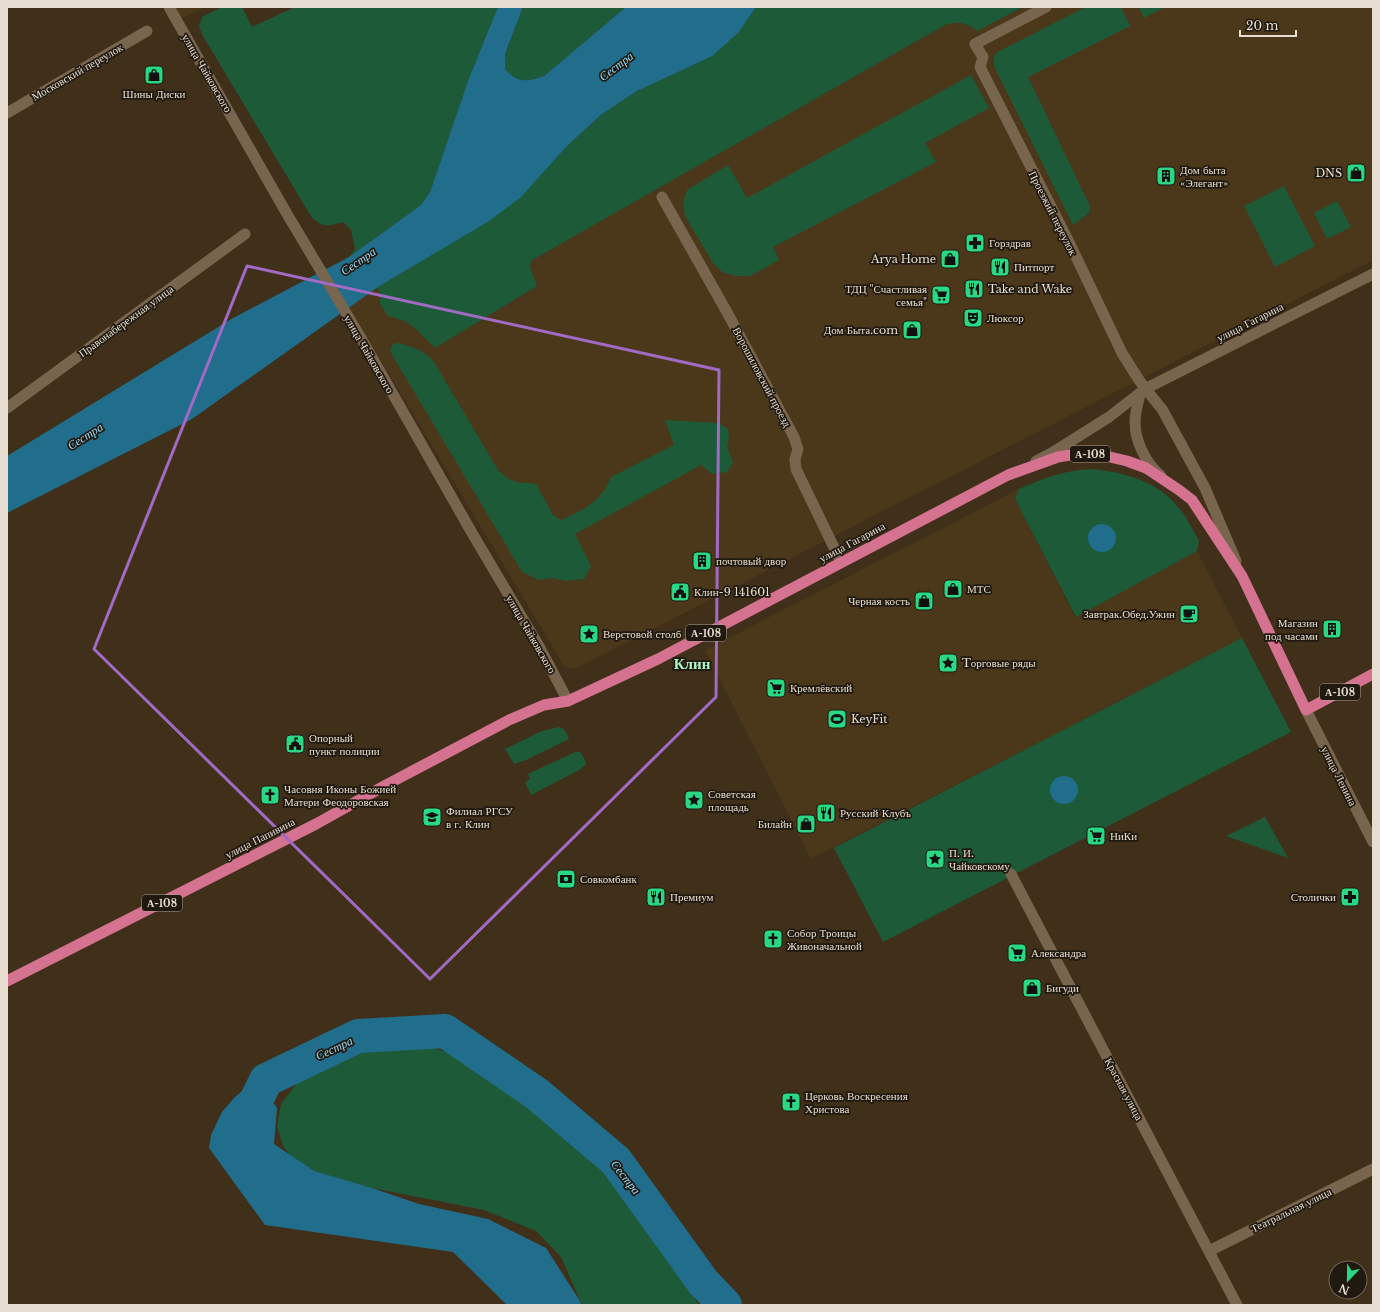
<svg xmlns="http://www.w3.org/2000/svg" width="1380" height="1312" font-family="'Libre Baskerville',serif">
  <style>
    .built { fill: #4b371a }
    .green { fill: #1d5b38 }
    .water { fill: #216d8c }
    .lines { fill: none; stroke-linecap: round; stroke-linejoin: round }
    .river { stroke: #216d8c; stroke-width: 34 }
    .minor { stroke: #77654d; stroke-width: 11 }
    .tertiary { stroke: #77654d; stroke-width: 11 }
    .trunk { stroke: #d47290; stroke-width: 11 }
    .marked { fill: none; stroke: #a16ac5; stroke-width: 3; stroke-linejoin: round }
    .labels { text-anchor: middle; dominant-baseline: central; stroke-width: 3.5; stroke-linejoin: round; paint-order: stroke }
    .shield { fill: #20190f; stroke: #aba296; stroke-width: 1 }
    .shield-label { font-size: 10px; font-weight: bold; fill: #e7ddd0 }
    .street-label { font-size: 11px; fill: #e7ddd0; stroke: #20190f }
    .poi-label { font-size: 11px; fill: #e7ddd0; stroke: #20190f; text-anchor: start }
    .water-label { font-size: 12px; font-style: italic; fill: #97dcfd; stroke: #20190f }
    .district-label { font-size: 15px; font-weight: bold; fill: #acf8c8; stroke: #20190f }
  </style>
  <rect width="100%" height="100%" fill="#402f19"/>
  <path class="built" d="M174 7H205L181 19Z
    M1023 7H1373V260L575 669 565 667 349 307 378 287 380 304 388 316 405 321 416 329 435 348 537 286 530 267 531 261 536 258 945 25 955 22 967 24 977 31Z
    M1019 489 1015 499 1075 617 1197 551 1242 638 811 859 705 650Z"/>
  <path class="green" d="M222 7H242L252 27 295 7H498L469 78 430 192 421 205 349 257 355 249 351 230 343 222C328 226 325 228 312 218L203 36 199 27 202 17Z
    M523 7H626L544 76C527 82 517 83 505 69V55Z
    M756 7H1023L977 31C965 22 959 21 945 25L536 258 531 261 530 267 537 286 435 348 416 329 405 321 388 316 380 304 378 287 433 254 566 147 602 114 637 91 668 76 739 32Z
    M1086 7H1121L1130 26 1028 77 1090 206 1089 213 1073 225 994 66V56L997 52Z
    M1139 7H1165L1144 18Z
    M971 75 989 108 925 143 936 162 773 247 779 260 750 276H736L722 272 713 263 685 216 683 202 687 190 728 165 747 198Z
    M1284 186 1315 246 1275 267 1244 206Z
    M1337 201 1351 227 1327 239 1314 213Z
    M399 343C413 347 425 351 434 362L498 470C502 473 505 477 509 479 517 484 527 482 536 484L553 515 561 520C583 510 601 502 611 477L674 445 665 420 719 423 728 429 729 438 727 447 733 462 727 472 712 474 701 465 575 534 591 566 584 579 566 581 552 578 539 580 522 572 392 355 390 349 393 344Z
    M1092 469C1123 472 1158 481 1178 507 1187 517 1193 530 1199 541L1197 551 1076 617 1015 499 1019 489C1043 478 1066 470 1092 469Z
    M1242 638 1291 732 883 942 834 848Z
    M559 727C566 729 567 734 569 739L526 760 514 764 505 749 542 731Z
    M575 752H580L585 760 586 764 579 770 531 795 525 782 530 779 528 774Z
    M1265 817 1288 858 1226 836Z
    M389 1046 429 1047 463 1056 488 1069 560 1125 615 1176 665 1251 699 1305H582L561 1257 536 1231 484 1210 372 1188 317 1173 294 1161 283 1146 277 1126 281 1104 302 1077 349 1056Z"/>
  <path class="water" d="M498 7H523L505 54V69C517 83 527 82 544 76L626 7H756L739 32 712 56 637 91 602 114 566 147 521 197 489 221 378 287 192 419 7 513V456L233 318 349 257 421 205 430 192 469 78Z
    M1088 538a14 14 0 1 1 28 0a14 14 0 1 1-28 0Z
    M1050 790a14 14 0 1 1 28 0a14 14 0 1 1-28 0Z
    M256 1089 270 1098 277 1108 274 1144 314 1171 372 1188 419 1204 488 1219 546 1248 580 1301 581 1305H507L453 1252 265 1225 209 1148 211 1135 222 1112 234 1098 243 1090Z"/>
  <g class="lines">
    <path class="river" d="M240 1134 266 1080 358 1036 445 1031 537 1094 616 1161 703 1282 725 1305"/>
    <path class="minor" d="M1046 7 975 44 983 57 980 67 1069 242 1122 353 1139 380
      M7 113 147 31
      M662 197 728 314 794 437 798 449 795 459 796 469 841 562
      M7 408 245 234
      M1011 874 1237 1305
      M1209 1251 1373 1169"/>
    <path class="tertiary" d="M169 7 287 214 361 338 472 533 540 648 568 701
      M1139 380C1146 390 1154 399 1162 409L1205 488 1236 561
      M1140 394C1138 403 1135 413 1135 422 1135 442 1146 463 1161 476
      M1036 461 1055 451 1109 417 1145 389 1373 274
      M1306 710 1373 842"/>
    <path class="trunk" d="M7 981 316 824 386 785 509 720 544 705 568 701 658 659 1008 475 1058 457 1076 454H1097L1127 461 1146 468 1179 490 1192 500 1242 576 1306 710 1373 674"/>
  </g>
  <path class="marked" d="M247 266 719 370 716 697 430 979 94 649Z"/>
  <defs>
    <symbol id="shop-square" viewBox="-11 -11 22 22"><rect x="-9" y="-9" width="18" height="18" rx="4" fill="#28d885" stroke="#20190f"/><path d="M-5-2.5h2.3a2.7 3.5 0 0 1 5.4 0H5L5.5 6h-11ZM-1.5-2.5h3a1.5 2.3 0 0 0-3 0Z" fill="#111"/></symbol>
    <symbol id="building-square" viewBox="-11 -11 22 22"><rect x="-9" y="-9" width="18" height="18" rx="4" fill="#28d885" stroke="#20190f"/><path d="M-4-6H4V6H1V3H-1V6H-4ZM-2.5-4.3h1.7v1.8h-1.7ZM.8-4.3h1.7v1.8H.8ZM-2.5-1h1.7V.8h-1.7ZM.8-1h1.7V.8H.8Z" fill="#111"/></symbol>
    <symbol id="pharmacy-square" viewBox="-11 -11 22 22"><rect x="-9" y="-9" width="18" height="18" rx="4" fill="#28d885" stroke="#20190f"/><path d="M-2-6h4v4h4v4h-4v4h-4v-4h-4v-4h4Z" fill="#111"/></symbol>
    <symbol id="restaurant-square" viewBox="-11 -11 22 22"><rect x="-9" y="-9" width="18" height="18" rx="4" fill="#28d885" stroke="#20190f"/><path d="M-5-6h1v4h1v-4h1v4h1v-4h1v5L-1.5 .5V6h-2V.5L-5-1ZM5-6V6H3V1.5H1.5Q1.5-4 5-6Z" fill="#111"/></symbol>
    <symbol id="supermarket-square" viewBox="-11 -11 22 22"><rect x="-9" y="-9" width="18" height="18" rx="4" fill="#28d885" stroke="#20190f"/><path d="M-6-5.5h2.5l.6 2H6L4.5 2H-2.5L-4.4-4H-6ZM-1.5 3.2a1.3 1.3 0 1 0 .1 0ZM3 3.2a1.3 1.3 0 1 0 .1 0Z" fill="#111"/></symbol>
    <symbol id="theatre-square" viewBox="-11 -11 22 22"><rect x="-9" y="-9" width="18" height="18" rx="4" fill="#28d885" stroke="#20190f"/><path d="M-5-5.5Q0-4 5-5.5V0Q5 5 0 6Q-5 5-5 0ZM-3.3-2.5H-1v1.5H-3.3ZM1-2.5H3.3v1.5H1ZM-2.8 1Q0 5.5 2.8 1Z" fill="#111"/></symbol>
    <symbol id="civic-square" viewBox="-11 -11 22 22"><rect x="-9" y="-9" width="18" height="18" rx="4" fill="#28d885" stroke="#20190f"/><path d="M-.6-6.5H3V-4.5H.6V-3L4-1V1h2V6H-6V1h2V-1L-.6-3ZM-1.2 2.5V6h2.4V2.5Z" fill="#111"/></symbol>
    <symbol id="cafe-square" viewBox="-11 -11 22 22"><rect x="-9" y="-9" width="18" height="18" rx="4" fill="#28d885" stroke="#20190f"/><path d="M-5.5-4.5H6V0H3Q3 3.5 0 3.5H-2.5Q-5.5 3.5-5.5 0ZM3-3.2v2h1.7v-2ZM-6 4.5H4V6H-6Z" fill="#111"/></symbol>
    <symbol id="sight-square" viewBox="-11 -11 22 22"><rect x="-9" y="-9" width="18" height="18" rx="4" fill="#28d885" stroke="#20190f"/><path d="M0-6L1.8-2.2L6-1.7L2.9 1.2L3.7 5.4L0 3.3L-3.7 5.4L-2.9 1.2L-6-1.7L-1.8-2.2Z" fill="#111"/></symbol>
    <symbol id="stadium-square" viewBox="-11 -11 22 22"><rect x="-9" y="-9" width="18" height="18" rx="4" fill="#28d885" stroke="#20190f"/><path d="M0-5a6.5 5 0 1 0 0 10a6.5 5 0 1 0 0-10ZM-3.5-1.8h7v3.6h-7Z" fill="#111"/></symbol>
    <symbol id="church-square" viewBox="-11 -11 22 22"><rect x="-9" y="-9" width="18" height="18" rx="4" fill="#28d885" stroke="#20190f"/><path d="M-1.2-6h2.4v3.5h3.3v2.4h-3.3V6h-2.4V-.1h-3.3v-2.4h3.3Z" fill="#111"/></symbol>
    <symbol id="university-square" viewBox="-11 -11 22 22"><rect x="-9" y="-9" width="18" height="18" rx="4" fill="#28d885" stroke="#20190f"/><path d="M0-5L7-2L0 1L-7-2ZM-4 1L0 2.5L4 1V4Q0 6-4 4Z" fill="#111"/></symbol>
    <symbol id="bank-square" viewBox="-11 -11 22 22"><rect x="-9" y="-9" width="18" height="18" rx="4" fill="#28d885" stroke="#20190f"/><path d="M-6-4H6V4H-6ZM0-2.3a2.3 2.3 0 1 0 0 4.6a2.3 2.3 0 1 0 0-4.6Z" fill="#111"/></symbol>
  </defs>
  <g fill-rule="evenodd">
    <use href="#shop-square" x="143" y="64" width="22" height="22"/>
    <use href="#shop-square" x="1345" y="162" width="22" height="22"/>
    <use href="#building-square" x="1155" y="165" width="22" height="22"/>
    <use href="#pharmacy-square" x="964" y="232" width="22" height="22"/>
    <use href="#shop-square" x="939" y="248" width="22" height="22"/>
    <use href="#restaurant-square" x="989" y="256" width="22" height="22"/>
    <use href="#restaurant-square" x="963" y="278" width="22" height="22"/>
    <use href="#supermarket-square" x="930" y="284" width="22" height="22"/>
    <use href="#theatre-square" x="962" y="307" width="22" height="22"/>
    <use href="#shop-square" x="901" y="319" width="22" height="22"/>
    <use href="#building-square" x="691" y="550" width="22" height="22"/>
    <use href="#shop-square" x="942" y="578" width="22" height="22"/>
    <use href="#civic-square" x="669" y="581" width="22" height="22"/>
    <use href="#shop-square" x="913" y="590" width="22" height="22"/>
    <use href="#cafe-square" x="1178" y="603" width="22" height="22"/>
    <use href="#building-square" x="1321" y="618" width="22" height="22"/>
    <use href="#sight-square" x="578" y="623" width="22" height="22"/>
    <use href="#sight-square" x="937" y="652" width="22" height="22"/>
    <use href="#supermarket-square" x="765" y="677" width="22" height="22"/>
    <use href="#stadium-square" x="826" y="708" width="22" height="22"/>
    <use href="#civic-square" x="284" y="733" width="22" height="22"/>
    <use href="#church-square" x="259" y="784" width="22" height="22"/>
    <use href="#sight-square" x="683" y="789" width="22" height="22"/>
    <use href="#restaurant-square" x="815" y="802" width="22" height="22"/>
    <use href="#university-square" x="421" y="806" width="22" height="22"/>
    <use href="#shop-square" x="795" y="813" width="22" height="22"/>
    <use href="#supermarket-square" x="1085" y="825" width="22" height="22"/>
    <use href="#sight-square" x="924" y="848" width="22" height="22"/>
    <use href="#bank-square" x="555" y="868" width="22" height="22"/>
    <use href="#restaurant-square" x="645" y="886" width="22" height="22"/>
    <use href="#pharmacy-square" x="1339" y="886" width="22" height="22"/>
    <use href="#church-square" x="762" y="928" width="22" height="22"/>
    <use href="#supermarket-square" x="1006" y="942" width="22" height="22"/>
    <use href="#shop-square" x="1021" y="977" width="22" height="22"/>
    <use href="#church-square" x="780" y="1091" width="22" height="22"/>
  </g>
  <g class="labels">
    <g class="shield">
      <rect x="1070" y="446" width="40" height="16" rx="3"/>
      <rect x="686" y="625" width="40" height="16" rx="3"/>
      <rect x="1320" y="684" width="40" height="16" rx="3"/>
      <rect x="142" y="895" width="40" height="16" rx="3"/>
    </g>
    <g class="shield-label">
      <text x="1090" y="454">А-108</text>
      <text x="706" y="633">А-108</text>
      <text x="1340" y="692">А-108</text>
      <text x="162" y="903">А-108</text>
    </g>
    <g class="street-label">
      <text transform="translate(77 72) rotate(-30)">Московский переулок</text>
      <text transform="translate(207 73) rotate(60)">улица Чайковского</text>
      <text transform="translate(1053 213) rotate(63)">Проезжий переулок</text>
      <text transform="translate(126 321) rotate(-36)">Правонабережная улица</text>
      <text transform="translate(1250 322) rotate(-27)">улица Гагарина</text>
      <text transform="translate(369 354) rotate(60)">улица Чайковского</text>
      <text transform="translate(762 377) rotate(62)">Ворошиловский проезд</text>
      <text transform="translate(852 542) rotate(-28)">улица Гагарина</text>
      <text transform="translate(531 634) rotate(60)">улица Чайковского</text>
      <text transform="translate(1339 776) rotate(63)">улица Ленина</text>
      <text transform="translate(260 838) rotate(-27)">улица Папивина</text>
      <text transform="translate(1124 1089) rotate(62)">Красная улица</text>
      <text transform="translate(1291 1210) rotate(-26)">Театральная улица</text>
    </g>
    <g class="poi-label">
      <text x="154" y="94" text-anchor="middle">Шины Диски</text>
      <text x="1180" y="170">Дом быта<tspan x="1180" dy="13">«Элегант»</tspan></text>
      <text x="1342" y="173" text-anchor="end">DNS</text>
      <text x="989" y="243">Горздрав</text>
      <text x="936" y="259" text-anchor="end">Arya Home</text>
      <text x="1014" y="267">Питпорт</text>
      <text x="927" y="289" text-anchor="end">ТДЦ "Счастливая<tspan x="927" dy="13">семья"</tspan></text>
      <text x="988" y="289">Take and Wake</text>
      <text x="987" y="318">Люксор</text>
      <text x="898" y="330" text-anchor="end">Дом Быта.com</text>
      <text x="716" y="561">почтовый двор</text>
      <text x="967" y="589">МТС</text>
      <text x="694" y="592">Клин-9 141601</text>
      <text x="910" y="601" text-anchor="end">Черная кость</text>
      <text x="1175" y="614" text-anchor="end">Завтрак.Обед.Ужин</text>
      <text x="1318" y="623" text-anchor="end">Магазин<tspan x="1318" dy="13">под часами</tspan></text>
      <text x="603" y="634">Верстовой столб</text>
      <text x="962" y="663">Tорговые ряды</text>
      <text x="790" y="688">Кремлёвский</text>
      <text x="851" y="719">KeyFit</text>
      <text x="309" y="738">Опорный<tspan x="309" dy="13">пункт полиции</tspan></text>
      <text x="284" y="789">Часовня Иконы Божией<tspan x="284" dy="13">Матери Феодоровская</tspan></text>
      <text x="708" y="794">Советская<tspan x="708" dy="13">площадь</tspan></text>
      <text x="446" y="811">Филиал РГСУ<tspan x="446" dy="13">в г. Клин</tspan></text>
      <text x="840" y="813">Русский Клубъ</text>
      <text x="792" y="824" text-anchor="end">Билайн</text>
      <text x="1110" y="836">НиКи</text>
      <text x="949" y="853">П. И.<tspan x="949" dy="13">Чайковскому</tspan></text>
      <text x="580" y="879">Совкомбанк</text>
      <text x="670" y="897">Премиум</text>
      <text x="1336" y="897" text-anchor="end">Столички</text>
      <text x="787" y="933">Собор Троицы<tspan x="787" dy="13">Живоначальной</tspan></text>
      <text x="1031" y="953">Александра</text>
      <text x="1046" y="988">Бигуди</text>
      <text x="805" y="1096">Церковь Воскресения<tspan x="805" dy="13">Христова</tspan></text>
    </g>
    <g class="water-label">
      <text transform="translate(616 66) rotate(-37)">Сестра</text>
      <text transform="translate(358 261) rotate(-34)">Сестра</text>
      <text transform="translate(85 436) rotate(-32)">Сестра</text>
      <text transform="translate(334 1048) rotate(-25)">Сестра</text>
      <text transform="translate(626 1177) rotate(52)">Сестра</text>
    </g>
    <g class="district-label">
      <text x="692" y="663">Клин</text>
    </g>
  </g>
  <rect width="1380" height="1312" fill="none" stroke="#e7ddd0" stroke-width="16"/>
  <g transform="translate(1348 1280) rotate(202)"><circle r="19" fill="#20190f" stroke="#70675c"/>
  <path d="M0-3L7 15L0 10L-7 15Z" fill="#28d885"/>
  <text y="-6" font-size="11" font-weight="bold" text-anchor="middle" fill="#e7ddd0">N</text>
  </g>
  <path d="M1240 30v6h56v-6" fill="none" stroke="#e7ddd0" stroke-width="2"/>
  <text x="1246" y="30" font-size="12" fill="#e7ddd0" stroke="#20190f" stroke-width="3" paint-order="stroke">20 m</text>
</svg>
